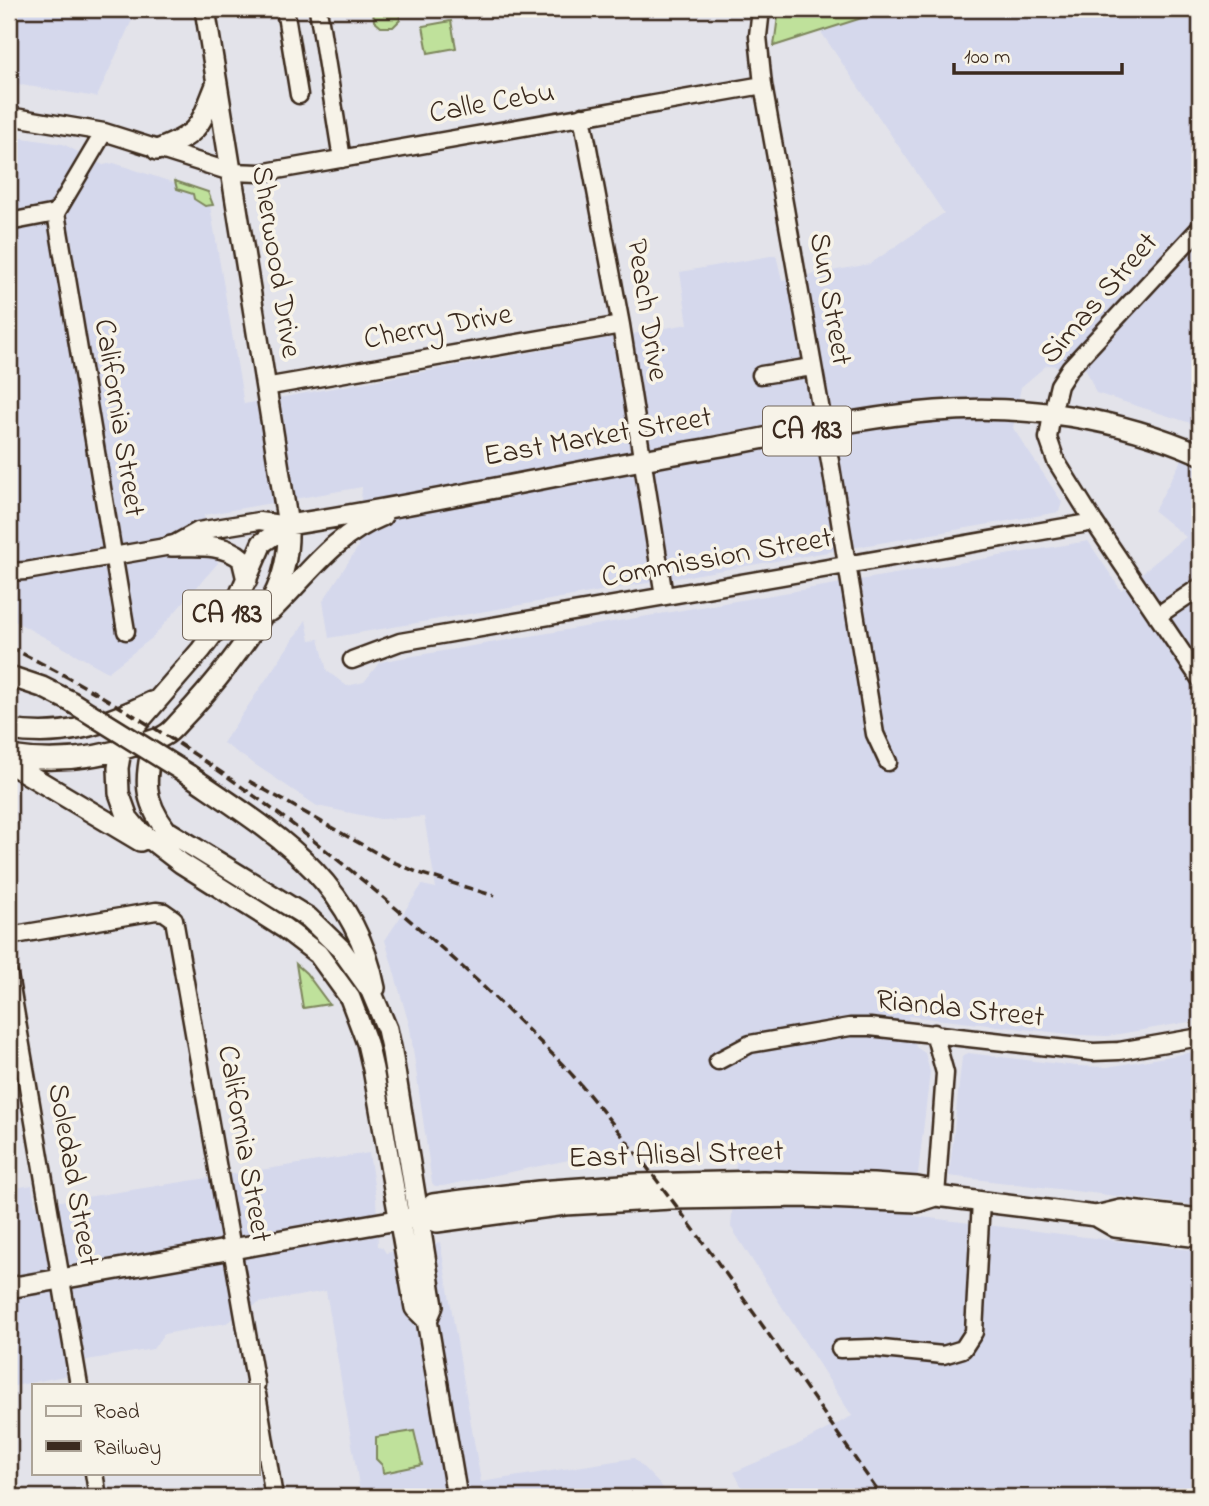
<svg xmlns="http://www.w3.org/2000/svg" width="1209" height="1506" font-family="'Indie Flower',sans-serif">
  <style>
    .built { fill: #d5d8ec }
    .green { fill: #bfe19b; stroke: #7d865c; stroke-width: 2 }
    .lines { fill: none; stroke-linecap: round; stroke-linejoin: round }
    .minor-casing { stroke: #3b2a1e; stroke-width: 21 }
    .major-casing { stroke: #3b2a1e; stroke-width: 24 }
    .minor { stroke: #f7f3e8; stroke-width: 16 }
    .major { stroke: #f7f3e8; stroke-width: 19 }
    .rail { stroke: #3b2a1e; stroke-width: 3.5; stroke-dasharray: 10 5; stroke-linecap: butt }
    .major-bridge-casing { stroke: #3b2a1e; stroke-width: 24; stroke-linecap: butt }
    .major-bridge { stroke: #f7f3e8; stroke-width: 19 }
    .labels { text-anchor: middle; dominant-baseline: central; stroke-width: 7; stroke-linejoin: round; paint-order: stroke }
    .shield { fill: #f7f3e8; stroke: #73665b; stroke-width: 2 }
    .shield-label { font-size: 28px; font-weight: bold; fill: #3b2a1e }
    .street-label { font-size: 30px; fill: #3b2a1e; stroke: #f7f3e8 }
  </style>
  <rect width="100%" height="100%" fill="#e3e3ea"/>
  <filter id="ink" filterUnits="userSpaceOnUse"><feTurbulence type="fractalNoise" baseFrequency=".0143" numOctaves="2"/><feDisplacementMap in="SourceGraphic" scale="14" xChannelSelector="R" yChannelSelector="G"/><feConvolveMatrix kernelMatrix="1 2 1 2 8 2 1 2 1" color-interpolation-filters="sRGB"/></filter>
  <g filter="url(#ink)">
    <path class="built" d="M9 9H137L97 97 9 83Z
      M890 9H1200V1020L1108 1036 1078 1035 908 1016 916 1047 925 1053 930 1072 913 1216 1200 1251V1497H747L734 1472 795 1446 852 1416 731 1227 737 1151 636 1146 443 1186H435L432 1183 410 1028 385 940 422 885 436 888 424 817 380 819 317 806 223 743 306 620 310 640 319 639 327 671 347 686 364 682 379 663 384 661 1088 541 1121 590 1186 537 1154 511 1200 426 1096 393 1086 369 1047 365 1021 387 1013 428 1062 502 1059 512 329 638 323 601 358 547 362 487 204 515 218 563 152 638 108 672 9 618V136L63 144 103 165 114 163 208 194 244 404 688 324 680 272 776 255 782 280 870 264 944 213 821 32Z
      M1200 1051V1206L949 1176 962 1057 968 1053 1076 1066 1107 1067Z
      M369 1153 376 1198 378 1246 382 1247 386 1253 440 1242 481 1482 634 1458 672 1497H361L326 1291 259 1303 226 1323 164 1334 153 1349 87 1360 64 1376 9 1387V1189L32 1185 35 1205Z"/>
    <path class="green" d="M373 9H399L400 20 393 27H381L374 21Z
      M779 9H890L774 46Z
      M451 21 456 48 428 53 423 26Z
      M175 181 208 192 213 205 205 206 194 199 193 194 177 189Z
      M296 964 306 973 329 1004 303 1008Z
      M414 1431 422 1465 383 1473 382 1465 376 1459V1437Z"/>
    <g class="lines">
      <defs>
        <path id="minor" d="M285 9 299 95
          M318 9 342 159
          M761 9 758 36 763 85 831 467 875 734 888 762
          M9 116 104 132 231 172 260 173 763 85
          M582 116 621 325 664 596
          M56 213 126 631
          M9 222 56 213 104 132
          M1200 228 1070 368 1059 385 1052 414 1048 438 1056 461 1094 522 1200 679
          M761 375 812 367
          M265 387 621 325
          M9 572 26 571 171 546 198 531 259 521 288 525
          M1157 616 1200 587
          M352 660 400 642 1094 522
          M9 936 156 911 164 912 174 919 256 1385
          M9 975 79 1385
          M934 1033 945 1073 936 1196
          M718 1061 750 1044 850 1027H870L1093 1052 1119 1051 1200 1037
          M840 1349 872 1348 943 1355 963 1349 974 1332 981 1201
          M257 1394 274 1497
          M94 1473 98 1497"/>
        <path id="major" d="M157 150C201 133 199 127 216 85
          M171 546C194 546 223 542 242 559L247 580
          M271 611C308 575 333 536 382 516
          M9 676 42 687 70 701
          M9 730C63 738 102 726 151 702
          M153 740C146 777 141 797 166 830L309 918 341 949 371 991 387 1029 392 1052 433 1306 427 1320 457 1497
          M9 756C54 763 96 759 140 744 148 741 158 740 165 735 171 732 176 725 180 721 211 689 253 636 273 597 285 574 289 550 288 525L205 9
          M9 763 140 841
          M189 775C274 833 354 879 375 988
          M420 1216 433 1204 463 1200 539 1191 636 1184 763 1181 873 1184 917 1187 928 1189 936 1196
          M1096 1216 1115 1227 1200 1237
          M9 1288 420 1216 437 1222 565 1205 671 1199 805 1197 917 1202 936 1196 1096 1216 1121 1210 1200 1219
          M427 1320 415 1308 373 1069 367 1043 350 998 318 954 284 928 181 863 137 829 128 818 119 793 118 768 121 750 135 726 201 650 236 603 262 543 288 525C431 503 573 471 716 447 789 434 862 417 936 411 1026 404 1118 418 1200 454"/>
      </defs>
      <use href="#minor" class="minor-casing"/>
      <use href="#major" class="major-casing"/>
      <use href="#minor" class="minor"/>
      <use href="#major" class="major"/>
      <path class="rail" d="M9 647C163 722 303 825 431 939 464 967 495 998 526 1028 542 1044 559 1060 574 1077 687 1210 782 1355 882 1497
        M249 781 391 861 419 873 495 896"/>
      <defs>
        <path id="major-bridge" d="M70 701 189 775"/>
      </defs>
      <use href="#major-bridge" class="major-bridge-casing"/>
      <use href="#major-bridge" class="major-bridge"/>
    </g>
  </g>
  <g class="labels">
    <g class="shield">
      <rect x="763" y="406.5" width="88" height="49" rx="5"/>
      <rect x="183" y="590.5" width="88" height="49" rx="5"/>
    </g>
    <g class="shield-label">
      <text x="807" y="431">CA 183</text>
      <text x="227" y="615">CA 183</text>
    </g>
    <g class="street-label">
      <text transform="translate(492 104) rotate(-10)">Calle Cebu</text>
      <text transform="translate(275 262) rotate(81)">Sherwood Drive</text>
      <text transform="translate(829 299) rotate(80)">Sun Street</text>
      <text transform="translate(1100 299) rotate(-49)">Simas Street</text>
      <text transform="translate(646 310) rotate(81)">Peach Drive</text>
      <text transform="translate(438 328) rotate(-10)">Cherry Drive</text>
      <text transform="translate(118 418) rotate(81)">California Street</text>
      <text transform="translate(598 438) rotate(-10)">East Market Street</text>
      <text transform="translate(717 559) rotate(-10)">Commission Street</text>
      <text transform="translate(960 1010) rotate(6)">Rianda Street</text>
      <text transform="translate(243 1144) rotate(80)">California Street</text>
      <text transform="translate(676 1156) rotate(-2)">East Alisal Street</text>
      <text transform="translate(72 1175) rotate(80)">Soledad Street</text>
    </g>
  </g>
  <rect width="1209" height="1506" fill="none" stroke="#f7f3e8" stroke-width="35"/>
  <rect x="18" y="18" width="1174" height="1471" fill="none" stroke="#3b2a1e" stroke-width="2.5" filter="url(#ink)"/>
  <rect x="32" y="1384" width="228" height="91" fill="#f7f3e8" stroke="#aca397" stroke-width="2"/>
  <rect x="46" y="1406" width="35" height="10" fill="#f7f3e8" stroke="#aca397" stroke-width="2"/>
  <text x="94" y="1418" font-size="21" fill="#3b2a1e">Road</text>
  <rect x="46" y="1441" width="35" height="10" fill="#3b2a1e" stroke="#aca397" stroke-width="2"/>
  <text x="94" y="1454" font-size="21" fill="#3b2a1e">Railway</text>
  <path d="M954 63v10h168v-10" fill="none" stroke="#3b2a1e" stroke-width="3.5"/>
  <text x="964" y="63" font-size="21" fill="#3b2a1e" stroke="#f7f3e8" stroke-width="5" paint-order="stroke">100 m</text>
</svg>
